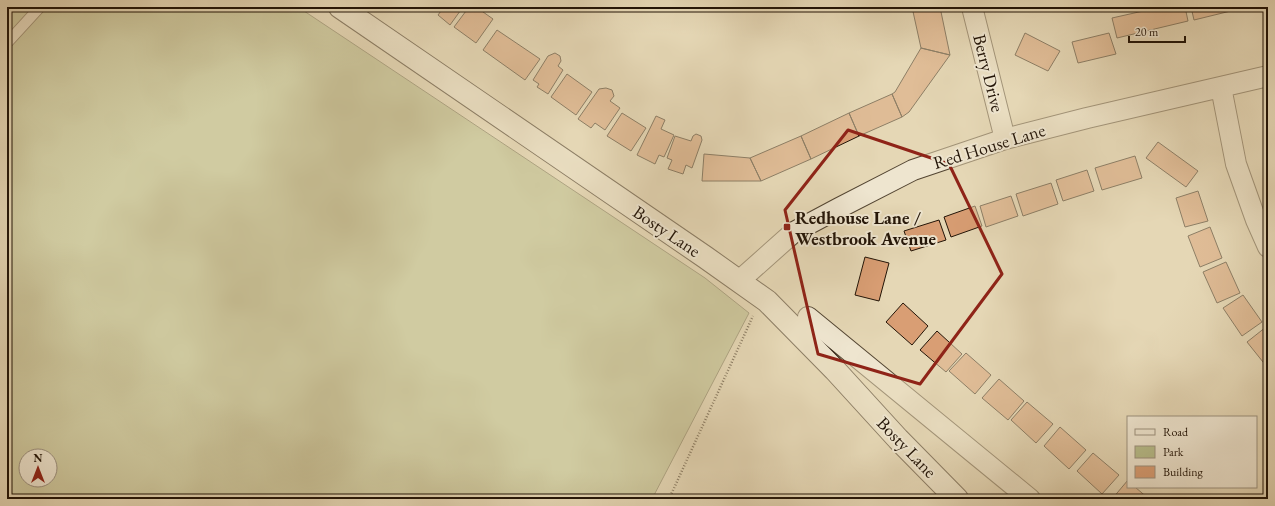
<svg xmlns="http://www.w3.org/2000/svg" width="1275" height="506" font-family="'EB Garamond',serif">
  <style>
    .green { fill: #b7bd8b; stroke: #6c6849; fill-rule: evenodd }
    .building { fill: #d99e74; stroke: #221407 }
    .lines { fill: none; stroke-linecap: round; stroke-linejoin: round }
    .lane-casing { stroke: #534532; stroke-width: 12 }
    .street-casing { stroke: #534532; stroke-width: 22 }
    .secondary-casing { stroke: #221407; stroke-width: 24 }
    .path { stroke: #221407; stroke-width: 2.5; stroke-dasharray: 1 2; stroke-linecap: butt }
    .lane { stroke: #eee5cf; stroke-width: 10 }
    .street { stroke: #eee5cf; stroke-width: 20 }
    .secondary { stroke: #eee5cf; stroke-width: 22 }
    .marked { fill: none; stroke: #8f2418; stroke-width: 3; stroke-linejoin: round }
    .poi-dot { fill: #8f2418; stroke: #eee5cf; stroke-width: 1.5 }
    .labels { text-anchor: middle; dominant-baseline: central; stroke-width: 4; stroke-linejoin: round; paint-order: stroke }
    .street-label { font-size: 18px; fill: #221407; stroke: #eee5cf }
    .poi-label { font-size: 18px; font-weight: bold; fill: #221407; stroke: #eee5cf; text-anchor: start }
  </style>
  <rect width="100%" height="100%" fill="#e5d7b5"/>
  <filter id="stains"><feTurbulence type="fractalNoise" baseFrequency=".005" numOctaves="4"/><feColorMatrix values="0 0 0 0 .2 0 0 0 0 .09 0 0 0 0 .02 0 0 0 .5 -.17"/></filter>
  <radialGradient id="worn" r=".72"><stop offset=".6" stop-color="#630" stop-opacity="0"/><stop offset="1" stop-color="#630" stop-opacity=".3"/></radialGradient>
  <path class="green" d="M7 7H298L705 278 749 313 652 499H7ZM26 456H50V480H26Z"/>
  <path class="building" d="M444 7H463L450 25 438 15Z
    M469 7H476L493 19 476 43 454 27Z
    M912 7H940L950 55 921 48Z
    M1161 7H1185L1188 21 1117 38 1112 18Z
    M1191 7H1247L1194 20Z
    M497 30 540 59 525 80 483 50Z
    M1025 33 1060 51 1048 71 1015 55Z
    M1109 33 1116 54 1078 63 1072 42Z
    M921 48 950 55 909 112 902 117 892 94 895 92Z
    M555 53 560 56 561 61 558 66 563 70 548 94 537 87 539 84 533 80 548 56Z
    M567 74 592 92 576 115 551 97Z
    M606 88 612 90 614 96 610 101 620 108 605 130 595 123 591 128 578 119 599 89Z
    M892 94 902 117 859 136 849 113Z
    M622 113 646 128 631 151 607 136Z
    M849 113 859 136 811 159 801 136Z
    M656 116 665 120 661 129 674 135 664 157 659 155 655 164 637 155Z
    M696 134 701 136 702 140 692 168 686 165 683 174 668 169 672 160 667 158 675 136 691 141 693 136Z
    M801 136 811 159 761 181 750 158Z
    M1158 142 1198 171 1186 187 1146 158Z
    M704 154 750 158 761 181H702Z
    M1135 156 1142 178 1102 190 1095 168Z
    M1087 170 1094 191 1063 201 1056 180Z
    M1051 183 1058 204 1023 216 1016 194Z
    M1198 191 1208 221 1185 227 1176 198Z
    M1011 196 1018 216 986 227 980 206Z
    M975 206 982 226 951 237 944 217Z
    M939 220 946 240 911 251 904 231Z
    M1210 227 1222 258 1200 267 1188 236Z
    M865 257 889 263 879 301 855 295Z
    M1226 262 1240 293 1217 303 1203 272Z
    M1243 295 1262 322 1242 336 1223 308Z
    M903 303 928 326 912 345 886 322Z
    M1266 327 1268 330V367H1267L1247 342Z
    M937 331 962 354 946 372 920 350Z
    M966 353 991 375 975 394 949 371Z
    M999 379 1024 401 1008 420 982 398Z
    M1027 402 1053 424 1036 443 1011 420Z
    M1060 427 1086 450 1069 469 1044 446Z
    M1093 453 1119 475 1102 494 1077 471Z
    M1128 480V487H1135L1149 499H1112Z"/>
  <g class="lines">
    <defs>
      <path id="lane" d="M7 43 40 7"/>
      <path id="street" d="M972 7 1005 139
        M1221 87 1236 164 1256 220 1268 247
        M739 281 794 232 839 208 913 170 1005 139 1087 118 1268 76
        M808 317 1030 499"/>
      <path id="secondary" d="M340 7 705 257 767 301 835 370 898 439 957 499"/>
    </defs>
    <use href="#lane" class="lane-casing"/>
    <use href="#street" class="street-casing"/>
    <use href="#secondary" class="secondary-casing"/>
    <path class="path" d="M669 499 753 316"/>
    <use href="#lane" class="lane"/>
    <use href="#street" class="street"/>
    <use href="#secondary" class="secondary"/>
  </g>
  <path d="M0 0H1275V506H0ZM848 130 949 164 1002 274 920 384 818 354 785 210Z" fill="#e5d7b5" fill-opacity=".55" fill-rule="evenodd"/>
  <path class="marked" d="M848 130 949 164 1002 274 920 384 818 354 785 210Z"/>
  <rect class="poi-dot" x="783" y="223" width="8" height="8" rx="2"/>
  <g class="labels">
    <g class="street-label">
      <text transform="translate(989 73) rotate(76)">Berry Drive</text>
      <text transform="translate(989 146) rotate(-17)">Red House Lane</text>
      <text transform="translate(667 231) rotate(34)">Bosty Lane</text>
      <text transform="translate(907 447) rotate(46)">Bosty Lane</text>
    </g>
    <g class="poi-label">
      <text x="795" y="217">Redhouse Lane /<tspan x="795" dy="21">Westbrook Avenue</tspan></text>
    </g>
  </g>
  <rect width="1275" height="506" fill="none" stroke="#e5d7b5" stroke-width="24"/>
  <rect x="8" y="8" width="1259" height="490" fill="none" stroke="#221407" stroke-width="2"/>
  <rect x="12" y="12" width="1251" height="482" fill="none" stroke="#221407"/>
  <rect x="1127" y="416" width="130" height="72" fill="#eee5cf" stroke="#9c917f"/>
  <rect x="1135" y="429" width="20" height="6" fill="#eee5cf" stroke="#9c917f"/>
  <text x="1163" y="436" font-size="12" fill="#221407">Road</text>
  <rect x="1135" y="446" width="20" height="12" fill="#b7bd8b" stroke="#9c917f"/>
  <text x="1163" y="456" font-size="12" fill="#221407">Park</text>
  <rect x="1135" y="466" width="20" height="12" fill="#d99e74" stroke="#9c917f"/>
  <text x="1163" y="476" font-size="12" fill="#221407">Building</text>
  <g transform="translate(38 468)"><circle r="19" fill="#eee5cf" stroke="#9c917f"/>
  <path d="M0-3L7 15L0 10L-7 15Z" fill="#8f2418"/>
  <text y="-6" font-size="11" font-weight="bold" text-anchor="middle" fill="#221407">N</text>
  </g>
  <path d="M1129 36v6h56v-6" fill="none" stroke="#221407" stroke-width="2"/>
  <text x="1135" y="36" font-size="12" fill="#221407" stroke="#eee5cf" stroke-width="3" paint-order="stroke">20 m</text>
  <rect width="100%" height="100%" filter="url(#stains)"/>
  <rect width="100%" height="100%" fill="url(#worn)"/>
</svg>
